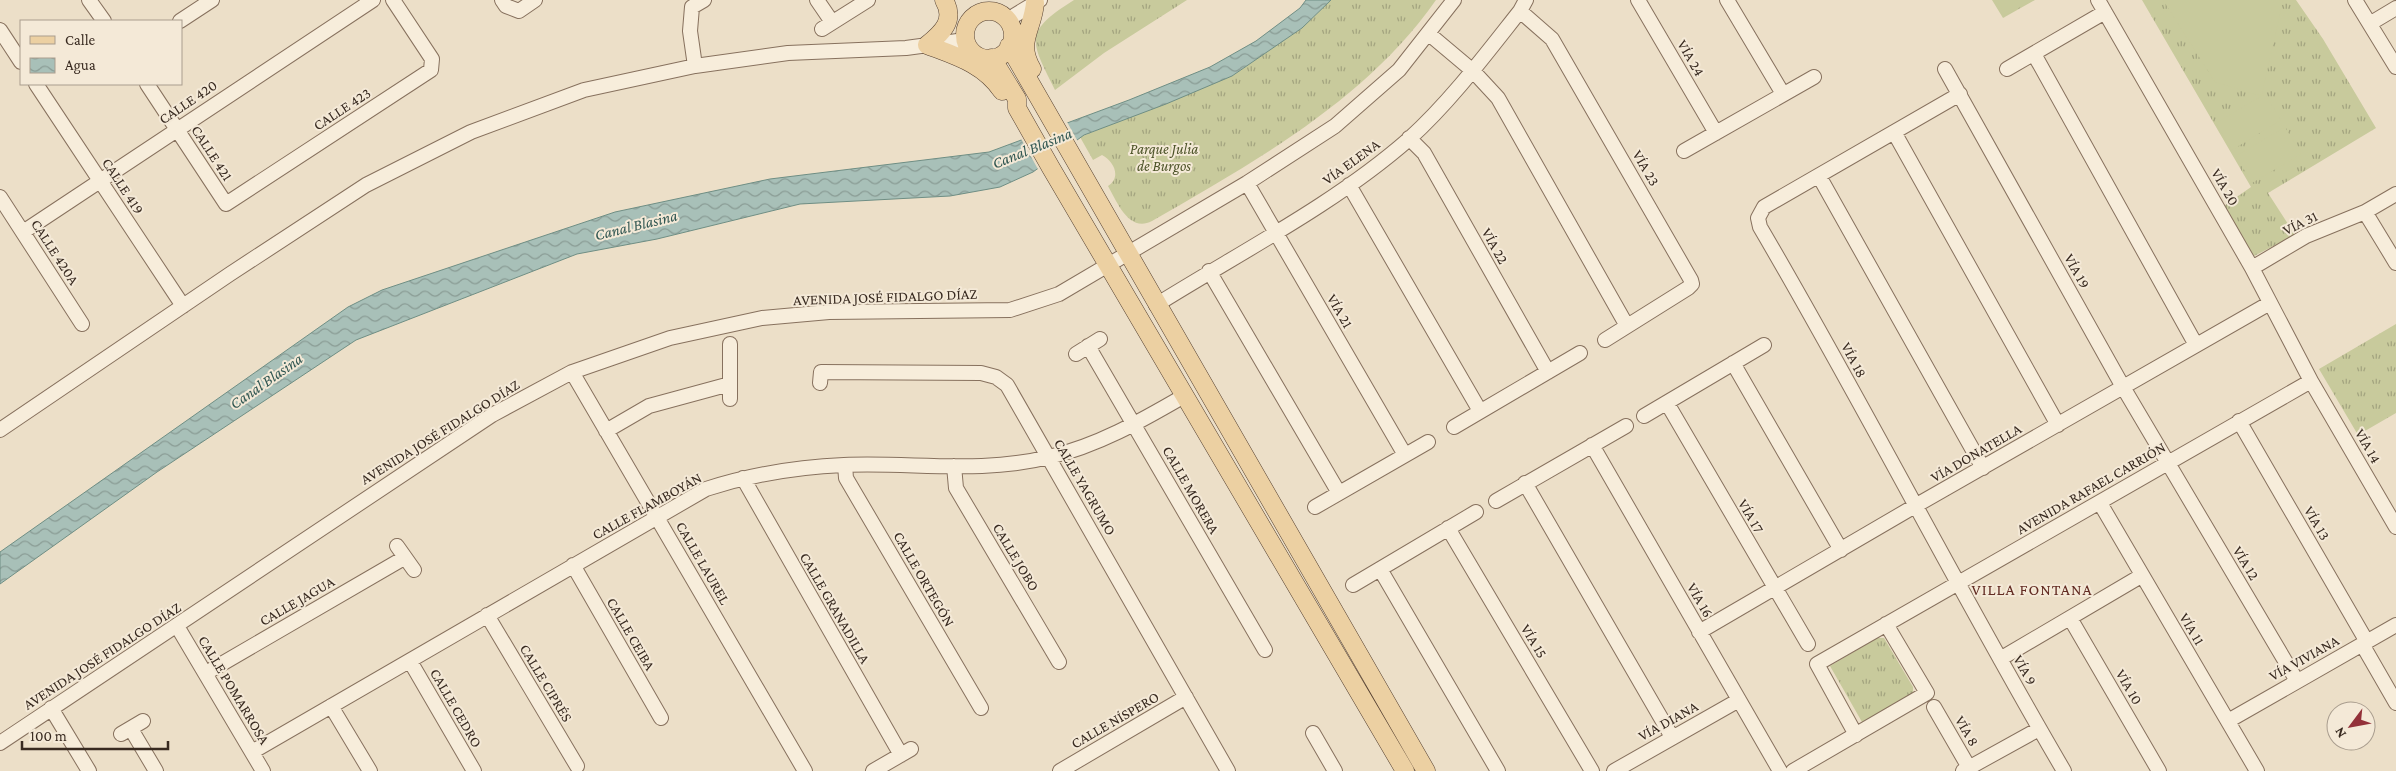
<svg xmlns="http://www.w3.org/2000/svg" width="2396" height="771" font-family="'Crimson Pro',serif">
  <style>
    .grass { fill: url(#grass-tufts) }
    .pitch { fill: #c8ca9c }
    .water { fill: url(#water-waves); stroke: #6f8e84 }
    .pier { fill: #ecdfc8 }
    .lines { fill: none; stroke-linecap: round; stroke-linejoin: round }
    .minor-casing { stroke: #87715e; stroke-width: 16 }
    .major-casing { stroke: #554031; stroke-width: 19 }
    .minor { stroke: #f7eddb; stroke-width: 14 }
    .major { stroke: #ecd0a2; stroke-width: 18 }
    .labels { text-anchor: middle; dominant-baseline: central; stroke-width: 4; stroke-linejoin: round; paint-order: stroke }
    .street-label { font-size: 15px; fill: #382a20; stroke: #f4e9d7 }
    .park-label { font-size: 15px; font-style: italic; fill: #4c5328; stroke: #f4e9d7 }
    .water-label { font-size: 16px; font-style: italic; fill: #315752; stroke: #f4e9d7 }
    .neighbourhood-label { font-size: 16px; letter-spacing: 1px; fill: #622b22; stroke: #f4e9d7 }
  </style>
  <defs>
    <pattern id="grass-tufts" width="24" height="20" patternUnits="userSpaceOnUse" patternTransform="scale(1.25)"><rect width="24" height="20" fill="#c8ca9c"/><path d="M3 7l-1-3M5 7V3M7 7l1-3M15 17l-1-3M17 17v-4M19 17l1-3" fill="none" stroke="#a3a47f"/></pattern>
    <pattern id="water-waves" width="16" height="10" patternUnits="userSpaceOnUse" patternTransform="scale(1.25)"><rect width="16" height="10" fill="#a8c0b8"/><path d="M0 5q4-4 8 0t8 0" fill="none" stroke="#8a9c95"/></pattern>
  </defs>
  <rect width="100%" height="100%" fill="#ecdfc8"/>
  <path class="grass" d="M1074 0H1187L1104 53 1055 90C1030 40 1023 32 1074 0Z
    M1331 0H1436C1366 100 1256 161 1152 221 1129 233 1117 202 1108 186 1121 178 1115 162 1102 155L1093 160 1080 137 1232 76 1302 28Z
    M1992 0H2035L2003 18Z
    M2142 0H2296L2323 39 2376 128 2268 193 2295 235 2254 256 2224 206 2251 187Z
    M2396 324V413L2358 435 2319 369Z
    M1877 638H1884L1913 687V694L1866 722H1862L1830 666Z"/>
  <path class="pitch" d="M1997 0H2033L2006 15Z
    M2163 0H2283L2262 94 2257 95 2215 82Z
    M2265 94 2281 120 2232 150 2216 123Z
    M2285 127 2301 154 2252 183 2236 156Z"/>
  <path class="water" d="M1306 0H1331L1302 28 1232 76 1166 104 1084 135 1033 172 1000 187 950 196 800 204 657 239 577 254 356 340 157 472 0 584V552L348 307 382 290 615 212 770 179 989 152 1129 100 1210 67 1256 41 1300 8Z"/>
  <path class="pier" d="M1066 120 1078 142 1039 171 1020 137Z"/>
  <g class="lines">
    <defs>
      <path id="minor" d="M89 0 104 21
        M502 0 506 6 519 11 535 0
        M817 0 832 22
        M1638 0 1716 133
        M1727 0 1783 94
        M2098 0 2252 268 2311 381 2396 527
        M2355 0 2396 67
        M1520 11 1552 39 1691 280 1692 284 1688 288 1605 340
        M1007 20 1040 0
        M180 21 212 0
        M2371 23 2396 8
        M822 29 868 0
        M0 30 21 62
        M1429 34 1473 71 1498 98 1627 326
        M2034 54 2196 345
        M695 66 690 31 692 7 704 0
        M1945 69 2123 387 2297 681
        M2007 69 2105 12
        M36 84 183 306
        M147 84 226 204 431 70 432 59 393 0
        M1960 94 1764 207 1758 218 1760 227C1865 406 1959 592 2064 771
        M1894 132 2058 425
        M1409 138 1424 153 1548 372
        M1684 151 1814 77
        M1819 176 1983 468
        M1247 183 1405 455
        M1349 185 1480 411
        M0 197 82 324
        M2365 212 2396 263
        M23 232 373 0
        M2252 268 2306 236 2365 212 2396 194
        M1209 271 1339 493
        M1156 305C1239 253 1335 204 1409 139 1450 102 1486 54 1520 11L1526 0
        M1088 346 1265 650
        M1076 354 1100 339
        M1733 363 1841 550
        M572 372 805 771
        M820 383 821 372 981 373 996 377 1007 385 1228 771
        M730 399V344
        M1667 403 1808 644
        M1644 416 1764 345
        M2239 421 2367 642
        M1454 427 1580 353
        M0 430 230 274 366 185 471 132 584 90 695 66 788 53 906 48 965 40
        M606 431 649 406 730 384
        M1592 445 1780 771
        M845 465 846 478 981 708
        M954 466 956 488 1059 662
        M743 478 901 755
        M1525 483 1672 737
        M1496 501 1626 426
        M2100 503 2257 771
        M1315 507 1428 442
        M1448 528 1592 771
        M397 546 414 570
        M573 565 661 718
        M1380 569 1498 771
        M1353 585 1476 512
        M487 615 577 766
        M2070 618 2159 771
        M177 626 263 771
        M1699 632 1915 506 2270 303
        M2362 644 2396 703
        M2000 659 2141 576
        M410 661 474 771
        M206 673 404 558
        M331 706 370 771
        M1934 707 1971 771
        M51 708 89 771
        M2228 721 2396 625
        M131 729 156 771
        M1313 733 1335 771
        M121 734 143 721
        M1856 735 1817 664 2311 381
        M0 743 492 415 572 372 670 338 762 318 829 312 1010 310 1059 294 1247 183 1335 126 1399 70 1454 0
        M252 752 706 489C753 474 795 467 844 465 912 462 982 474 1049 457 1097 446 1141 421 1184 396
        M873 771 911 749
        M1060 771 1186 697
        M1614 771 1739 700
        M1793 771 1927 693 1886 624
        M1963 771 2039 729"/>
      <path id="major" d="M944 0C956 20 942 33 927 45 956 56 984 64 1002 91
        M965 35a24 24 0 1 1 48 0a24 24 0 1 1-48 0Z
        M1009 46 1426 771
        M992 58 1017 99V108L1051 168 1405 771
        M1032 69C1016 42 1033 29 1035 3"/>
    </defs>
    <use href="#minor" class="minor-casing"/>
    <use href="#major" class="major-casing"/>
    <use href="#minor" class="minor"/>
    <use href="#major" class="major"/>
  </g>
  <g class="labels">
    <g class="street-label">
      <text transform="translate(1691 58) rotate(60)">VÍA 24</text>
      <text transform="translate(188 102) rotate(-34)">CALLE 420</text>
      <text transform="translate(342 109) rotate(-33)">CALLE 423</text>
      <text transform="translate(212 153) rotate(57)">CALLE 421</text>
      <text transform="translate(1351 162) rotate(-36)">VÍA ELENA</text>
      <text transform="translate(1646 168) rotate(60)">VÍA 23</text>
      <text transform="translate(123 186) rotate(57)">CALLE 419</text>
      <text transform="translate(2225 187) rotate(60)">VÍA 20</text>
      <text transform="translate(2300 223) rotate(-26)">VÍA 31</text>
      <text transform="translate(1495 246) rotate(61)">VÍA 22</text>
      <text transform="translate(55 252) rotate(57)">CALLE 420A</text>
      <text transform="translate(2077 271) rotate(61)">VÍA 19</text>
      <text transform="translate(885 297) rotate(-2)">AVENIDA JOSÉ FIDALGO DÍAZ</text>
      <text transform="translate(1340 311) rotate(60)">VÍA 21</text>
      <text transform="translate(1854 360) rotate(62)">VÍA 18</text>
      <text transform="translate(440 432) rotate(-32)">AVENIDA JOSÉ FIDALGO DÍAZ</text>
      <text transform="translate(2368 446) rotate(60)">VÍA 14</text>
      <text transform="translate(1976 453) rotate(-30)">VÍA DONATELLA</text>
      <text transform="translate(1085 487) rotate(60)">CALLE YAGRUMO</text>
      <text transform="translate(2091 488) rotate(-30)">AVENIDA RAFAEL CARRIÓN</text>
      <text transform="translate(1191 490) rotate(60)">CALLE MORERA</text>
      <text transform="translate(647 506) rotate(-29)">CALLE FLAMBOYÁN</text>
      <text transform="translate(1751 516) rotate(60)">VÍA 17</text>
      <text transform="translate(2317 523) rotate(60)">VÍA 13</text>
      <text transform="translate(1016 557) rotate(59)">CALLE JOBO</text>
      <text transform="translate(703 563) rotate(60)">CALLE LAUREL</text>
      <text transform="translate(2246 563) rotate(59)">VÍA 12</text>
      <text transform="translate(924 579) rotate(60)">CALLE ORTEGÓN</text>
      <text transform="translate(1700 600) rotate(60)">VÍA 16</text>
      <text transform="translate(297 601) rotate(-30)">CALLE JAGUA</text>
      <text transform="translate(835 608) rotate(60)">CALLE GRANADILLA</text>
      <text transform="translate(2192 629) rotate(59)">VÍA 11</text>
      <text transform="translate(631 634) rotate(60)">CALLE CEIBA</text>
      <text transform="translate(1534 641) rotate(59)">VÍA 15</text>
      <text transform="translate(102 656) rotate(-33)">AVENIDA JOSÉ FIDALGO DÍAZ</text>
      <text transform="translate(2304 658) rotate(-29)">VÍA VIVIANA</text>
      <text transform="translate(2025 670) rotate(61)">VÍA 9</text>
      <text transform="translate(546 683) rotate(59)">CALLE CIPRÉS</text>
      <text transform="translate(2129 687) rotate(60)">VÍA 10</text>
      <text transform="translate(234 690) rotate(59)">CALLE POMARROSA</text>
      <text transform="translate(456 708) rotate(60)">CALLE CEDRO</text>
      <text transform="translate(1115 720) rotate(-30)">CALLE NÍSPERO</text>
      <text transform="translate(1668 721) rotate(-29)">VÍA DIANA</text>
      <text transform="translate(1967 731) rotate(60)">VÍA 8</text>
    </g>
    <g class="park-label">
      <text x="1164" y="149">Parque Julia<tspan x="1164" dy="17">de Burgos</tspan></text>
    </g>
    <g class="water-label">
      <text transform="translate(1032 148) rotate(-22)">Canal Blasina</text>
      <text transform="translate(636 225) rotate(-14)">Canal Blasina</text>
      <text transform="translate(266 381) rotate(-35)">Canal Blasina</text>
    </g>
    <g class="neighbourhood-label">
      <text x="2032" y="589">VILLA FONTANA</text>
    </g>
  </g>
  <rect x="20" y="20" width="162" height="65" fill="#f4e9d7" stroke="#a99d8e"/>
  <rect x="30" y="36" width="25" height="8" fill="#ecd0a2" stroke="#a99d8e"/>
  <text x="65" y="45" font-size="15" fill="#382a20">Calle</text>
  <rect x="30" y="58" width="25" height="15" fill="url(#water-waves)" stroke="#a99d8e"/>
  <text x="65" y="70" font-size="15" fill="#382a20">Agua</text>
  <g transform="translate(2351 726) rotate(238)"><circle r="24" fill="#f4e9d7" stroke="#a99d8e"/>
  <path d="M0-4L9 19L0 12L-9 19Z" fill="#933139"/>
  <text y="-8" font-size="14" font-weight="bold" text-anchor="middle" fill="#382a20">N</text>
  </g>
  <path d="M22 741v8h146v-8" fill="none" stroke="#382a20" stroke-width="2.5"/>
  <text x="30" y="741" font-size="15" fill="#382a20" stroke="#f4e9d7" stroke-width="4" paint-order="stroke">100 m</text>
</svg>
